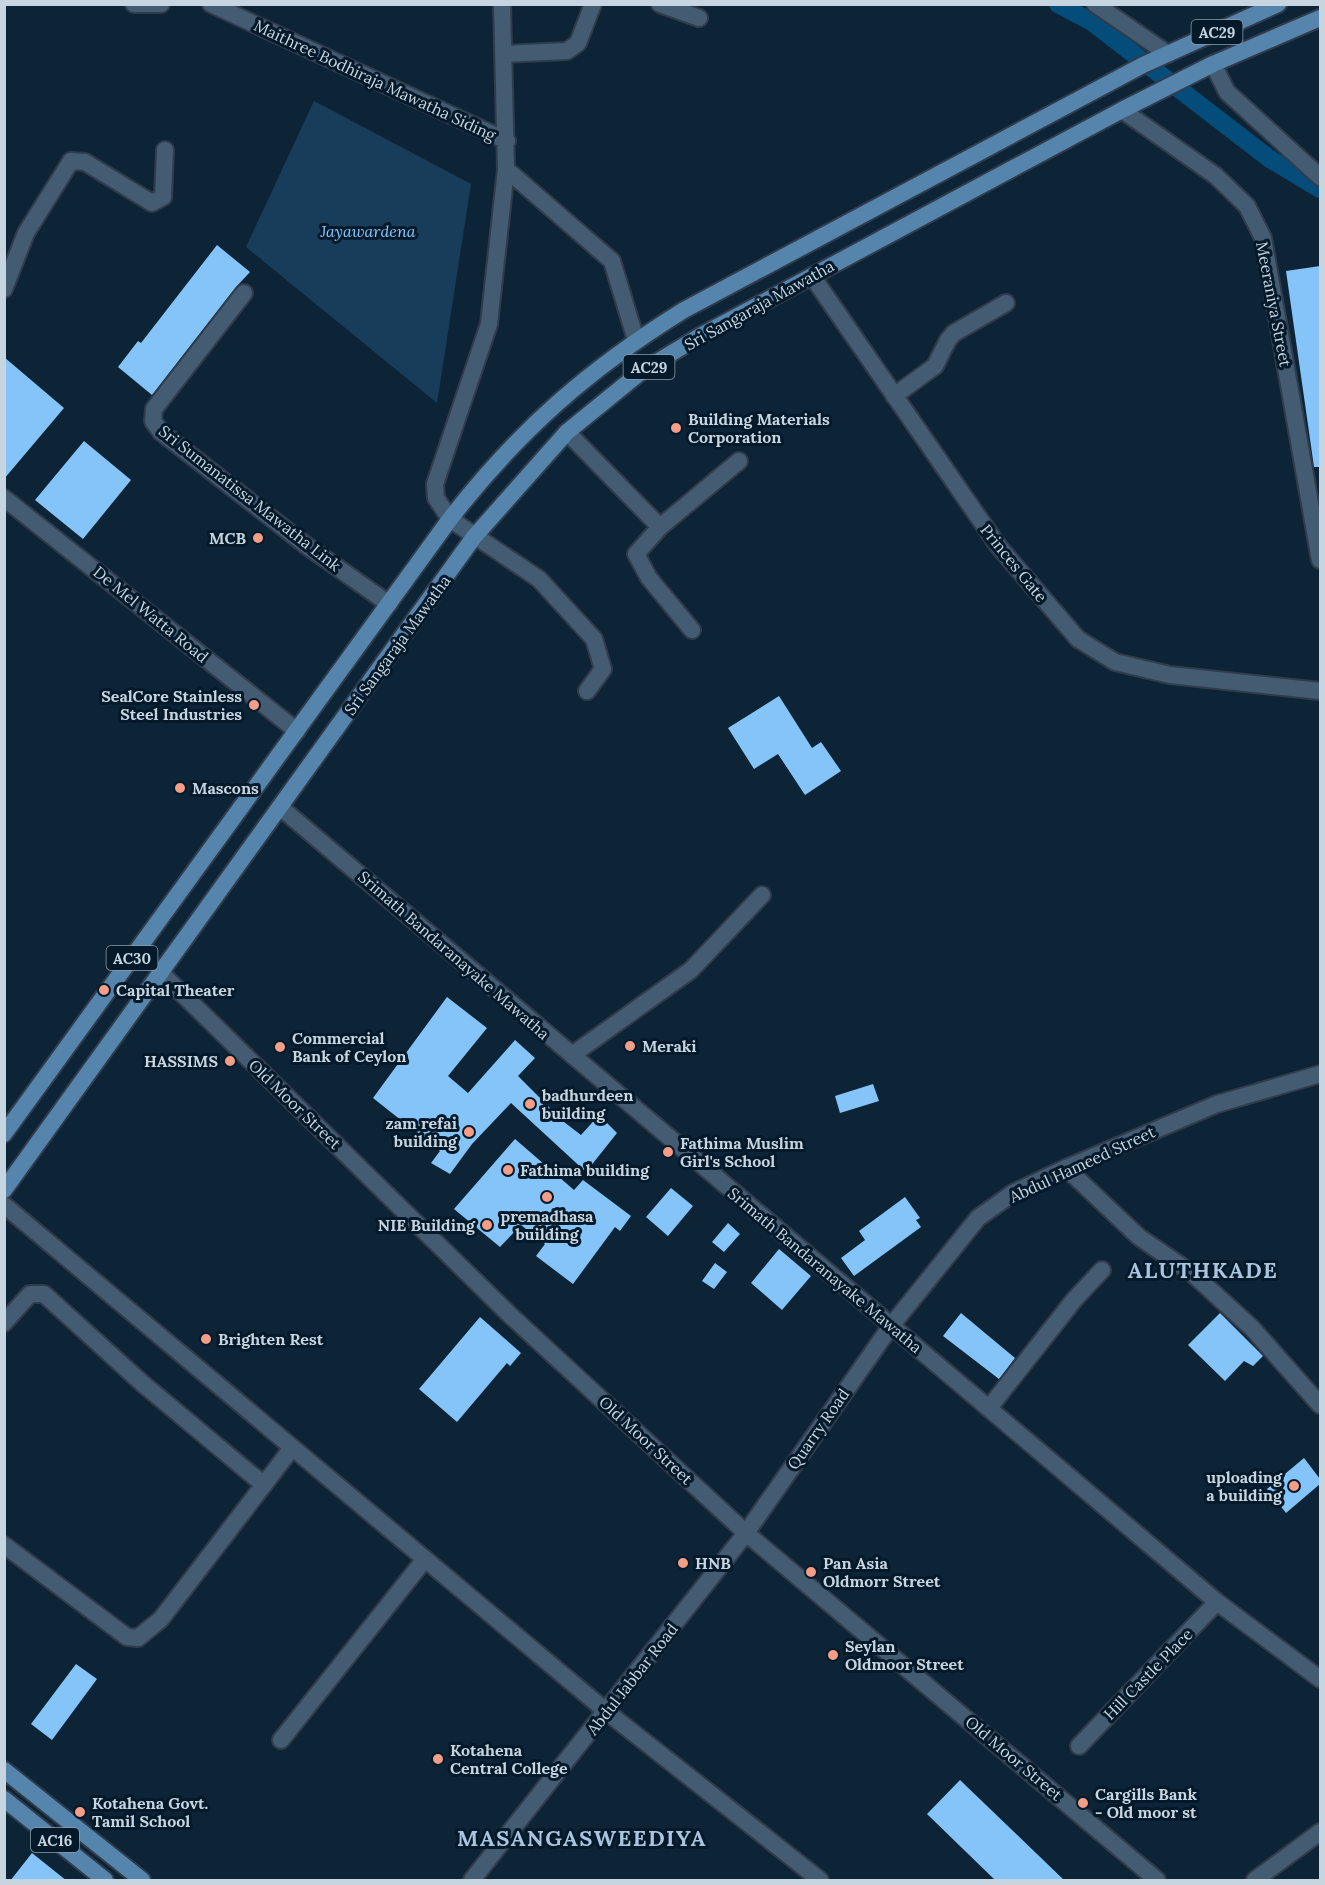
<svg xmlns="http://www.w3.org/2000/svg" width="1325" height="1885" font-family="Lora,serif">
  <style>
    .green { fill: #183d5a }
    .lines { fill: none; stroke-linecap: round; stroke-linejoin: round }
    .canal { stroke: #044d7b; stroke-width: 18 }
    .building { fill: #85c4f9 }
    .minor-casing { stroke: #303c4c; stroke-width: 20 }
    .tertiary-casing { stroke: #303c4c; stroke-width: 20 }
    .secondary-casing { stroke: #303c4c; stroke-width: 20 }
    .primary-casing { stroke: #303c4c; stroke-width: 20 }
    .minor { stroke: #445c71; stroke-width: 16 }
    .tertiary { stroke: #445c71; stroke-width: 16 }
    .secondary { stroke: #445c71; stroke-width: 16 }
    .primary { stroke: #5585ad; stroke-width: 16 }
    .poi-dot { fill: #f49e88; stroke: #041a2b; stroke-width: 2 }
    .labels { text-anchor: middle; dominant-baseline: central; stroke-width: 6; stroke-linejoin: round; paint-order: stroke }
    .shield { fill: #041a2b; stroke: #8c9daa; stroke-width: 1.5 }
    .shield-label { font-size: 15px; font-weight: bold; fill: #c7d5e1 }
    .street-label { font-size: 16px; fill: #c7d5e1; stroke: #041a2b }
    .park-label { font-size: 16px; font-style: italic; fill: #85c7fe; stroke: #041a2b }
    .poi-label { font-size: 16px; font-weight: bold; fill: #c7d5e1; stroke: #041a2b; text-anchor: start }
    .district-label { font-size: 22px; font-weight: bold; letter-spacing: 1.5px; fill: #aac5dd; stroke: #041a2b }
  </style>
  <rect width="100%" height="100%" fill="#0d2436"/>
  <path class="green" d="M314 101 471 184 437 403 246 247Z"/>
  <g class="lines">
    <path class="canal" d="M1058 4 1092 22 1270 159 1320 189"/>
  </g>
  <path class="building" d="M217 245 250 272 236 287 152 395 118 367 138 341 141 343Z
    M1320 266V467H1314L1286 271Z
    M4 357 64 408 4 479Z
    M84 441 131 480 83 539 35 500Z
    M779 696 812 748 821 742 841 771 805 795 778 754 754 769 728 728Z
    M447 997 487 1028 448 1076 468 1093 515 1040 535 1058 518 1076 564 1122 581 1135 599 1115 617 1133 586 1172 511 1103 472 1144 450 1174 431 1163 440 1151 373 1098Z
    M873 1084 879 1101 840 1113 835 1096Z
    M515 1139 574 1190 583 1180 631 1216 620 1231 615 1227 573 1284 536 1256 545 1244 521 1225 500 1247 454 1209Z
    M671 1188 693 1206 668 1236 646 1217Z
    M905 1197 920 1218 916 1220 921 1227 854 1276 841 1258 865 1240 859 1231Z
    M728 1223 740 1234 724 1252 712 1242Z
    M779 1249 811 1276 782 1310 751 1283Z
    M715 1263 727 1272 714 1289 702 1281Z
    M961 1313 1015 1358 999 1379 943 1336Z
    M1220 1313 1263 1356 1253 1366 1244 1361 1225 1381 1188 1345Z
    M480 1317 521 1353 510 1366 507 1363 457 1422 419 1389Z
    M1304 1458 1320 1479V1484L1286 1513 1267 1489Z
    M76 1664 97 1679 52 1740 31 1724Z
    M960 1780 1065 1881H996L927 1814Z
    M32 1853 67 1881H10Z"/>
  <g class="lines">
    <defs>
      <path id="minor" d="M134 4H161
        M211 4 507 141
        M502 4 506 169 489 324 435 484 436 498 450 519 539 579 594 639 603 669 587 691
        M660 4 699 18
        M1095 4 1168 54
        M505 54 567 51 578 43 593 4
        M1213 64 1227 92 1320 177
        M506 169 612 261 636 340
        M812 276 999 547 1078 639 1115 662 1170 675 1320 691
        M4 289 26 233 71 161 85 162 152 203 163 197 165 150
        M244 293 154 409 153 421 161 432 307 546 389 604
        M894 396 935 366 948 340 954 333 1006 303
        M567 432 660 527
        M4 498 297 731
        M692 630 649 578 636 554 660 527 739 461
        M161 973 510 1315 746 1533 1157 1880
        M572 1055 691 970 762 895
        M1066 1168 1139 1237 1193 1274 1252 1328 1320 1405
        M4 1323 30 1294H44L142 1383 264 1485
        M989 1408 1074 1300 1102 1270
        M4 1545 127 1637 138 1638 161 1619 292 1448
        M281 1740 425 1559
        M1079 1746 1217 1602
        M472 1880 746 1533"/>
      <path id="tertiary" d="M1122 110 1216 176 1247 206 1263 238 1320 560
        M280 807 1217 1602 1320 1679
        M746 1533 891 1326 978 1218 1013 1193 1066 1168 1217 1104 1320 1074
        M1255 1880 1320 1832"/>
      <path id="secondary" d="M4 1205 607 1712 820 1880"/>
      <path id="primary" d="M4 1134 450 519C519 430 589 369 684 310L1143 65 1278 4
        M4 1190 474 537 567 432 642 371 700 336 1122 110 1213 64 1320 18
        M4 1770 142 1880
        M4 1799 105 1880"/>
    </defs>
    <use href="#minor" class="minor-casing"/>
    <use href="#tertiary" class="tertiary-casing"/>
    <use href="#secondary" class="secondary-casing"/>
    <use href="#primary" class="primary-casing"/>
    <use href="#minor" class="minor"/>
    <use href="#tertiary" class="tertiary"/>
    <use href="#secondary" class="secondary"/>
    <use href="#primary" class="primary"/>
  </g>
  <g class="poi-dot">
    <circle cx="676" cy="428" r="6"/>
    <circle cx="258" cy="538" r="6"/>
    <circle cx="254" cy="705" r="6"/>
    <circle cx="180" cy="788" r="6"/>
    <circle cx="104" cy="990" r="6"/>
    <circle cx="630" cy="1046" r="6"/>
    <circle cx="280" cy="1047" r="6"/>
    <circle cx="230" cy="1061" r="6"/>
    <circle cx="530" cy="1104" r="6"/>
    <circle cx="469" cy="1132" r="6"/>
    <circle cx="668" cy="1152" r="6"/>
    <circle cx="508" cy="1170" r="6"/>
    <circle cx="547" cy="1197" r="6"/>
    <circle cx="487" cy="1225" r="6"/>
    <circle cx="206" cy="1339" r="6"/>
    <circle cx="1294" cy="1486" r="6"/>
    <circle cx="683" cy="1563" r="6"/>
    <circle cx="811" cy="1572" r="6"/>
    <circle cx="833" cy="1655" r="6"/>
    <circle cx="438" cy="1759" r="6"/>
    <circle cx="1083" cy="1803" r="6"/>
    <circle cx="80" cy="1812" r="6"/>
  </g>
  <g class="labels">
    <g class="shield">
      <rect x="1191.5" y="20" width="51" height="24" rx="4.5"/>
      <rect x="623.5" y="355" width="51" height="24" rx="4.5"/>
      <rect x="106.5" y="946" width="51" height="24" rx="4.5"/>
      <rect x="31" y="1828" width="48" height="24" rx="4.5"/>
    </g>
    <g class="shield-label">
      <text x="1217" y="32">AC29</text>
      <text x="649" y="367">AC29</text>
      <text x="132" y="958">AC30</text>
      <text x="55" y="1840">AC16</text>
    </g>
    <g class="street-label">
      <text transform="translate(375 80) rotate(25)">Maithree Bodhiraja Mawatha Siding</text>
      <text transform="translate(1274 304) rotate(79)">Meeraniya Street</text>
      <text transform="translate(759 305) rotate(-29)">Sri Sangaraja Mawatha</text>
      <text transform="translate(250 498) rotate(38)">Sri Sumanatissa Mawatha Link</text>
      <text transform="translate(1014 563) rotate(51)">Princes Gate</text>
      <text transform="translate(151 614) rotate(39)">De Mel Watta Road</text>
      <text transform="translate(397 645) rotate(-54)">Sri Sangaraja Mawatha</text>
      <text transform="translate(454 955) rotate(41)">Srimath Bandaranayake Mawatha</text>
      <text transform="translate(295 1104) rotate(44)">Old Moor Street</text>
      <text transform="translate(1082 1164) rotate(-25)">Abdul Hameed Street</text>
      <text transform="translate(825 1270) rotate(40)">Srimath Bandaranayake Mawatha</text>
      <text transform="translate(818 1429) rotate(-55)">Quarry Road</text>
      <text transform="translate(646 1440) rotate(43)">Old Moor Street</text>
      <text transform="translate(1148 1674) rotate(-46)">Hill Castle Place</text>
      <text transform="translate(632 1679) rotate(-52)">Abdul Jabbar Road</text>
      <text transform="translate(1014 1758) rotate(40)">Old Moor Street</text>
    </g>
    <g class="park-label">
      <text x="368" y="231">Jayawardena</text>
    </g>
    <g class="poi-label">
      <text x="688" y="419">Building Materials<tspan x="688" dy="18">Corporation</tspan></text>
      <text x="246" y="538" text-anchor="end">MCB</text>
      <text x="242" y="696" text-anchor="end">SealCore Stainless<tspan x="242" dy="18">Steel Industries</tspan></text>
      <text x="192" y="788">Mascons</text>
      <text x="116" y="990">Capital Theater</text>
      <text x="292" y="1038">Commercial<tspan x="292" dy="18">Bank of Ceylon</tspan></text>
      <text x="642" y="1046">Meraki</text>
      <text x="218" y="1061" text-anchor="end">HASSIMS</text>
      <text x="542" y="1095">badhurdeen<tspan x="542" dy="18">building</tspan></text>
      <text x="457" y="1123" text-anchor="end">zam refai<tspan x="457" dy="18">building</tspan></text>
      <text x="680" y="1143">Fathima Muslim<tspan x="680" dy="18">Girl's School</tspan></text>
      <text x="520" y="1170">Fathima building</text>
      <text x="547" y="1216" text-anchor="middle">premadhasa<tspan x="547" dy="18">building</tspan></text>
      <text x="475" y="1225" text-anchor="end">NIE Building</text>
      <text x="218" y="1339">Brighten Rest</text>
      <text x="1282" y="1477" text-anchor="end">uploading<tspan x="1282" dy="18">a building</tspan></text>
      <text x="695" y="1563">HNB</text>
      <text x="823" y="1563">Pan Asia<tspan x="823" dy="18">Oldmorr Street</tspan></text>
      <text x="845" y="1646">Seylan<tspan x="845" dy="18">Oldmoor Street</tspan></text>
      <text x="450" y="1750">Kotahena<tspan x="450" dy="18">Central College</tspan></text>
      <text x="1095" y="1794">Cargills Bank<tspan x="1095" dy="18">- Old moor st</tspan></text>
      <text x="92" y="1803">Kotahena Govt.<tspan x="92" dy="18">Tamil School</tspan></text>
    </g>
    <g class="district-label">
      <text x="1203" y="1270">ALUTHKADE</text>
      <text x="582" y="1838">MASANGASWEEDIYA</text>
    </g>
  </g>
  <rect width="1325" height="1885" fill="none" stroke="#c7d5e1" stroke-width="12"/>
</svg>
